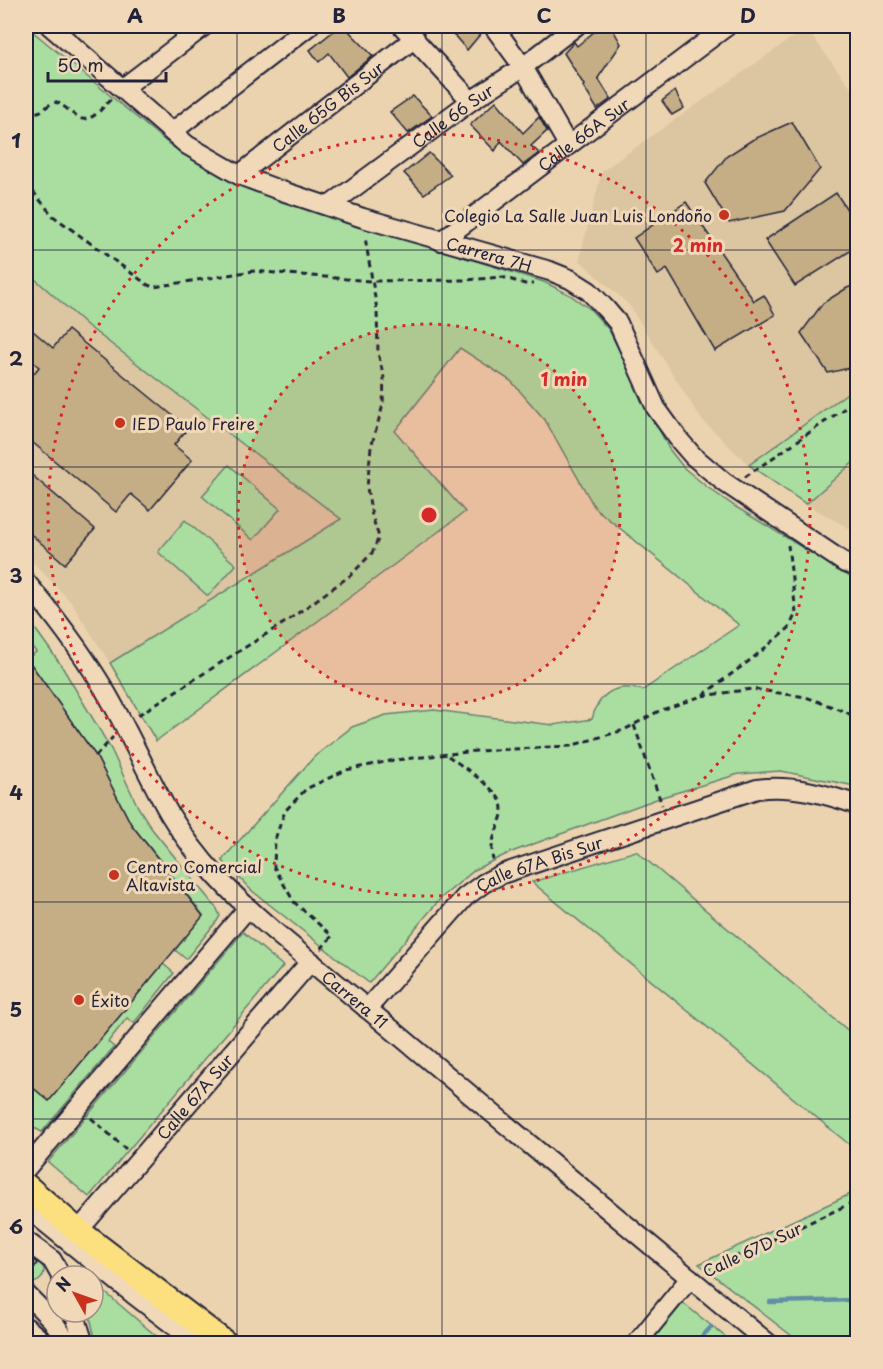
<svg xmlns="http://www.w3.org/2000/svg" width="883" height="1369" font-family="'Playpen Sans',sans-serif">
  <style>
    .built { fill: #dcc5a1 }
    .green { fill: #aadea0; stroke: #66806e; stroke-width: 1.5 }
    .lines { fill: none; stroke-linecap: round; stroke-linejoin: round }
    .stream { stroke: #628ea6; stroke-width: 4.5 }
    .building { fill: #c5ae86; stroke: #22223b; stroke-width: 1.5 }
    .minor-casing { stroke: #22223b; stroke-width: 22 }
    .major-casing { stroke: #22223b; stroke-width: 28 }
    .path { stroke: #22223b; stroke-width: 3; stroke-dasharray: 6 4.5; stroke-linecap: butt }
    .minor { stroke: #f0d8b8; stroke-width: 18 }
    .major { stroke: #fce080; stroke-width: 24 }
    .grid { fill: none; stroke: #22223b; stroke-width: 1.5; stroke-opacity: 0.55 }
    .ring { fill: none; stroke: #d62828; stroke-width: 3; stroke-dasharray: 3 6 }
    .poi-dot { fill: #c8321e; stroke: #f0d8b8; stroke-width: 2 }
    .labels { text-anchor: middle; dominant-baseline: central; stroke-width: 6; stroke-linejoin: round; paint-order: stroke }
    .street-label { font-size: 16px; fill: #22223b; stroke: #f0d8b8 }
    .poi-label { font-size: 16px; fill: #22223b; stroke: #f0d8b8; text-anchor: start }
    .centre { fill: #d62828; stroke: #f0d8b8; stroke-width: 3 }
    .ring-label { font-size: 18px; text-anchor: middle; font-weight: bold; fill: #d62828; stroke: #f0d8b8; stroke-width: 6; stroke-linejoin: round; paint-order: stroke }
    .neatline { fill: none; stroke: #22223b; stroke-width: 2 }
    .grid-label { font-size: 20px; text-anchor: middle; font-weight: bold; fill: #22223b }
  </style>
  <rect width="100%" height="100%" fill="#ecd3b0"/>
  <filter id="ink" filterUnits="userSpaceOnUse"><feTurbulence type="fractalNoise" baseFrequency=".0167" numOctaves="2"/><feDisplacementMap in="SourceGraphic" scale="12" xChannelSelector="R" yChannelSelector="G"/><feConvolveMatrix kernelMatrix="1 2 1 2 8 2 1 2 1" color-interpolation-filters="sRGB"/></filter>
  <g filter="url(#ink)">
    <path class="built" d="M806 28 857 96V386L749 465 701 419 629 305 579 260 602 171Z
      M26 271 89 327 341 519 110 663 70 601 26 555Z
      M857 459V533L806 504Z"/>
    <path class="green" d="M26 26 170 145 206 167 238 183 299 206 544 282 570 295 590 309 609 330 669 449 684 468 707 487 736 507 857 581V788L850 785 781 771 739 774 662 797 509 853 476 869 441 898 369 983 251 890 222 860 314 757 352 727 386 715 434 710 553 725 592 719C596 704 605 690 622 688 629 687 637 689 643 690L739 625 595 508 545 420 511 381 460 348 395 431 465 512 156 741 110 663 341 519 89 327 26 271Z
      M857 386V459L806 504 749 465Z
      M229 465 280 509 253 540 202 496Z
      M185 520 236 565 208 596 158 552Z
      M26 616 61 665 111 749 138 807 152 829 217 909 220 916 217 921 186 959 175 950 203 915 131 824 96 756 27 659 36 652 26 638Z
      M636 851 857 1038V1151L532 882Z
      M243 932 283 966 89 1197 48 1162Z
      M163 964 174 973 134 1023 127 1018 108 1042 114 1047 42 1132 26 1124V1082L49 1101Z
      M857 1191V1343H801L699 1264Z
      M39 1260 44 1269C44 1280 36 1285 26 1282Z
      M93 1282 162 1341 165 1343H96L89 1312H93Z
      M683 1303 733 1343H650Z"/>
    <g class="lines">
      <path class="stream" d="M770 1302 858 1300
        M695 1344 711 1327"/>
    </g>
    <path class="building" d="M340 26H344L373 56 347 77 329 53 319 62 310 50Z
      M446 26H482L483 31 467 50Z
      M601 26H611L621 44 598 78 611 99 597 109 583 86 584 85 564 53 574 42 577 46Z
      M675 91 684 108 672 115 662 101Z
      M413 96 432 116 408 133 390 112Z
      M496 101 523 133 539 117 547 131 531 146 539 153 523 165 501 141 495 151 470 125Z
      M792 122 820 169 785 211 729 223 705 183 727 156 752 140Z
      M429 153 451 175 424 194 404 173Z
      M836 193 858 226V246L795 286 765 240Z
      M686 202 754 301 764 295 775 315 715 351 667 269 658 275 634 238Z
      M858 284V366L828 373 801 333 823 303 847 288Z
      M26 325 53 348 68 330 188 428 174 445 192 460 150 510 131 494 116 512 26 437V383L39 367 26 356Z
      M26 470 95 529 65 564 26 530Z
      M26 657 96 756 131 824 203 916 49 1101 26 1082Z
      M26 1255 37 1263 26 1281Z"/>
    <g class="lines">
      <defs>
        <g id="minor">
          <path id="s1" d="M50 26 187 145 239 175 279 190 363 218 550 271 570 279 589 291 606 309 618 323 656 408 680 441 693 456 724 482 845 563 858 567"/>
          <path d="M402 26 471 101"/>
          <path d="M493 26 523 67 568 145"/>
          <path d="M123 88 204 26"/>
          <path d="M172 132 309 26"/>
          <path id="s2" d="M239 175 415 38"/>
          <path id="s3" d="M329 206 471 101 523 67 576 26"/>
          <path id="s4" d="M441 241 727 26"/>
          <path id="s5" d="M26 582C53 614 79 648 101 684 127 726 145 771 169 813 198 861 232 895 274 931L769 1344"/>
          <path id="s6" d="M367 1009 465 897 484 883 502 874 757 789C791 784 825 794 858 805"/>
          <path d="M26 1169 247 909"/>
          <path d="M26 1207 133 1294 198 1344"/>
          <path id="s7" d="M78 1231 311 961"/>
          <path d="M26 1241 52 1260 61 1276"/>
          <path d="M26 1294 52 1320 69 1344"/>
          <path d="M74 1312 84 1344"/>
          <path d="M26 1327 46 1344"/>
          <path d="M636 1344 690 1278"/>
        </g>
        <path id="major" d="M26 1186 78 1231 226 1344"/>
      </defs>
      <use href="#minor" class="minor-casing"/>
      <use href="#major" class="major-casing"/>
      <path class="path" d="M26 110C42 116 41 109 54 102 60 103 62 105 67 109 71 112 75 116 79 118 91 124 104 106 111 99
        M26 183 53 216 141 280 148 285 154 287 253 271 371 281 466 280 502 277 525 284H534
        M745 477 858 399
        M703 695 753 658 789 628 796 613 788 545
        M138 715 287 621 351 575 372 553 379 537 372 516 367 488 371 447 383 405 384 378 378 353 377 310 365 237
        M634 725 662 805
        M96 756 113 737
        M448 756C461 765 495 788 501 802 502 805 502 812 502 815 497 832 489 842 493 860
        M321 949 332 936 294 902 274 867 275 839 285 811 306 789 346 770 395 760 476 751 570 746 624 730 659 711 702 696 752 689 806 697 846 712 858 719
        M91 1118 126 1149
        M705 1271 858 1200"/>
      <use href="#minor" class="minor"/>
      <use href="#major" class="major"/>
    </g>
  </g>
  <path class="grid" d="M237 26V1344M442 26V1344M646 26V1344M26 250H858M26 467H858M26 684H858M26 902H858M26 1119H858"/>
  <circle cx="429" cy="515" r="191" fill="#d62828" fill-opacity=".12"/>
  <g class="ring">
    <circle cx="429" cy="515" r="191"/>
    <circle cx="429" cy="515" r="381"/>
  </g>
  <g class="poi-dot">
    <circle cx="724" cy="215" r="6"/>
    <circle cx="120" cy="423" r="6"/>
    <circle cx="114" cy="875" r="6"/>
    <circle cx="79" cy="1000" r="6"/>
  </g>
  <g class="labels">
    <g class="street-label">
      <text stroke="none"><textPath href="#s2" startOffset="112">Calle 65G Bis Sur</textPath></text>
      <text stroke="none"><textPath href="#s3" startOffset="153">Calle 66 Sur</textPath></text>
      <text stroke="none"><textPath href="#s4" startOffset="178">Calle 66A Sur</textPath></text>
      <text stroke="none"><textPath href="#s1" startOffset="504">Carrera 7H</textPath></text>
      <text stroke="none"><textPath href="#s6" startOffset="231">Calle 67A Bis Sur</textPath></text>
      <text stroke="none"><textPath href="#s5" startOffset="537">Carrera 11</textPath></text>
      <text stroke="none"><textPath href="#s7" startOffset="178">Calle 67A Sur</textPath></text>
      <text transform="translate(752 1249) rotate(-25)">Calle 67D Sur</text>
    </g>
    <g class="poi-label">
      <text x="712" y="215" text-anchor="end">Colegio La Salle Juan Luis Londoño</text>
      <text x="132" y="423">IED Paulo Freire</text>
      <text x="126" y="866">Centro Comercial<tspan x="126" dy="18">Altavista</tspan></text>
      <text x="91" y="1000">Éxito</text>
    </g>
  </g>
  <circle cx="429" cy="515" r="9" class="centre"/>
  <g class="ring-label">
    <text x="698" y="252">2 min</text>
    <text x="564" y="386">1 min</text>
  </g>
  <rect width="883" height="1369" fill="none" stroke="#f0d8b8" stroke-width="66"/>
  <g transform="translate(75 1294) rotate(310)"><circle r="28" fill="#f0d8b8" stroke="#9e8f86" stroke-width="1.5"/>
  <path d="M0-4.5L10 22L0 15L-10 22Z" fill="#c8321e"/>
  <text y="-9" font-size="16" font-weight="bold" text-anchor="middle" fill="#22223b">N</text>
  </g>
  <path d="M48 72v9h118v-9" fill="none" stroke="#22223b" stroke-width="3"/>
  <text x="57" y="72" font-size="18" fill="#22223b" stroke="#f0d8b8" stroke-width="4.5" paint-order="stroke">50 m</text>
  <rect x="33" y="33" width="817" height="1303" class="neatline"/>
  <g class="grid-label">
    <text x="135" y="23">A</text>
    <text x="339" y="23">B</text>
    <text x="544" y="23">C</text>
    <text x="748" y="23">D</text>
    <text x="16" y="148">1</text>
    <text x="16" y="366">2</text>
    <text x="16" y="583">3</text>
    <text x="16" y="800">4</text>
    <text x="16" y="1017">5</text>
    <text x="16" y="1234">6</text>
  </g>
</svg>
